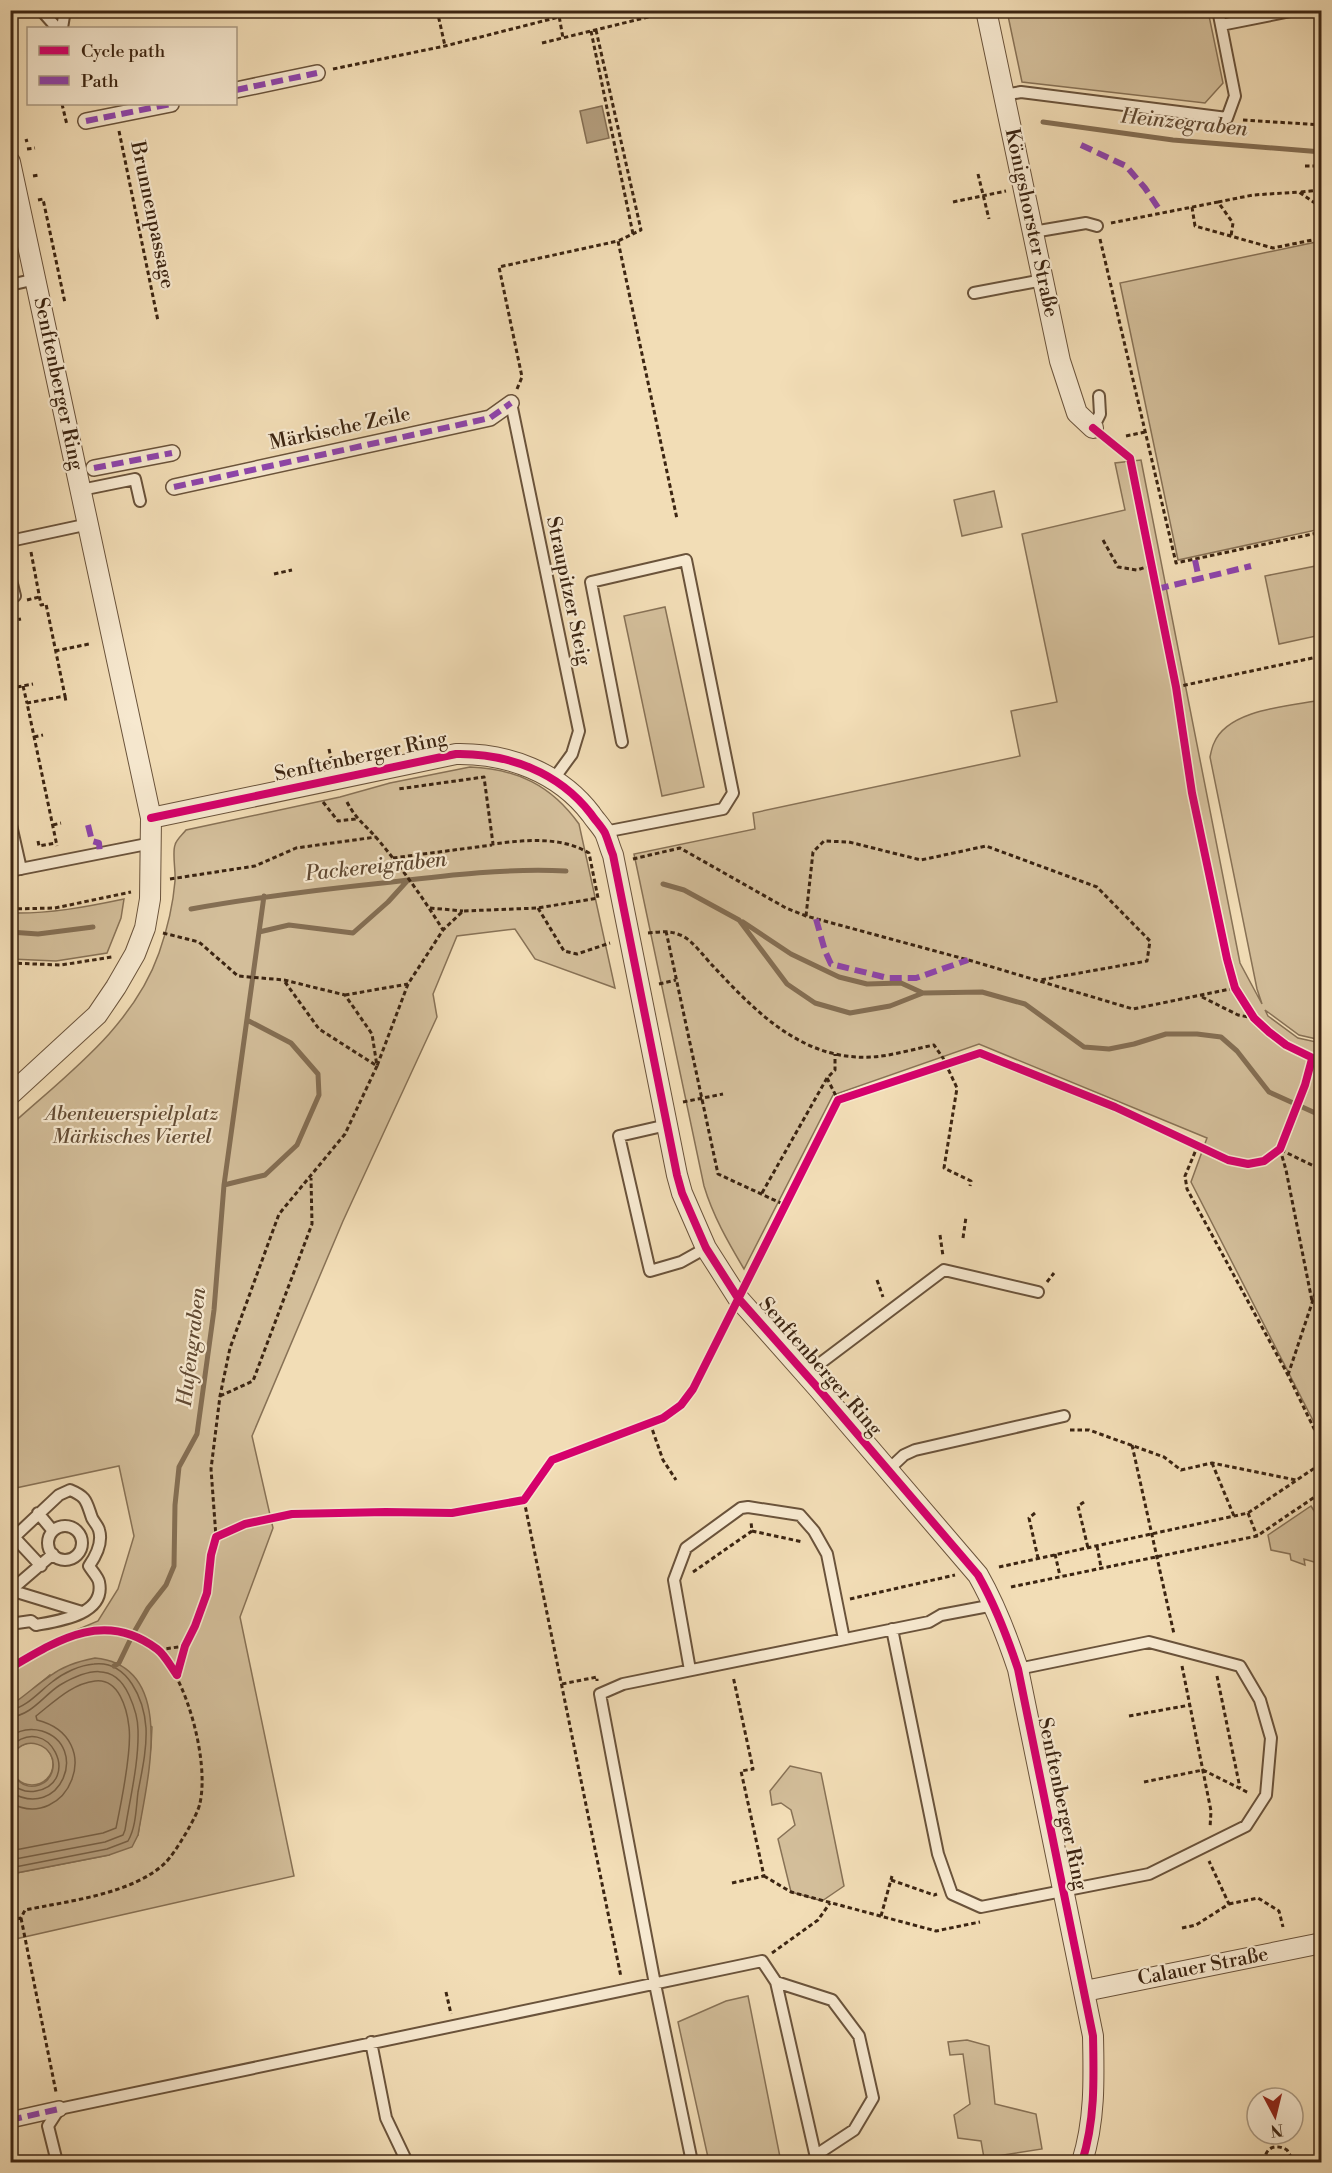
<svg xmlns="http://www.w3.org/2000/svg" width="1332" height="2173" font-family="'Libre Bodoni',serif">
  <style>
    .green { fill: #d3be9a; stroke: #887256; stroke-width: 1.5 }
    .water { fill: #b49e7e; stroke: #846e53; stroke-width: 1.5 }
    .lines { fill: none; stroke-linecap: round; stroke-linejoin: round }
    .shore { stroke: #786248; stroke-width: 1.5 }
    .stream { stroke: #846e53; stroke-width: 5 }
    .service-casing { stroke: #6a533b; stroke-width: 14 }
    .pedestrian-casing { stroke: #6a533b; stroke-width: 18 }
    .minor-casing { stroke: #6a533b; stroke-width: 22 }
    .path { stroke: #3c2512; stroke-width: 3; stroke-dasharray: 4.5 3; stroke-linecap: butt }
    .service { stroke: #f7e9d0; stroke-width: 10 }
    .pedestrian { stroke: #f7e9d0; stroke-width: 15 }
    .minor { stroke: #f7e9d0; stroke-width: 20 }
    .quiet { stroke: #8e44ad; stroke-width: 6; stroke-dasharray: 12 6; stroke-linecap: butt }
    .cycleway-casing { stroke: #f7e9d0; stroke-width: 11 }
    .cycleway { stroke: #d6006c; stroke-width: 8 }
    .labels { text-anchor: middle; dominant-baseline: central; stroke-width: 4.5; stroke-linejoin: round; paint-order: stroke }
    .street-label { font-size: 20px; fill: #3c2512; stroke: #f7e9d0 }
    .park-label { font-size: 20px; font-style: italic; fill: #624b34; stroke: #f7e9d0 }
    .water-label { font-size: 21px; font-style: italic; fill: #604932; stroke: #f7e9d0 }
  </style>
  <rect width="100%" height="100%" fill="#f2ddb6"/>
  <filter id="stains"><feTurbulence type="fractalNoise" baseFrequency=".00333" numOctaves="4"/><feColorMatrix values="0 0 0 0 .2 0 0 0 0 .09 0 0 0 0 .02 0 0 0 .5 -.17"/></filter>
  <radialGradient id="worn" r=".72"><stop offset=".6" stop-color="#630" stop-opacity="0"/><stop offset="1" stop-color="#630" stop-opacity=".3"/></radialGradient>
  <path class="green" d="M1007 11H1208L1223 83 1205 103 1022 82Z
    M1321 241V529L1178 560 1120 283Z
    M1141 460 1240 963 1262 1004 1257 989 1210 757C1211 752 1212 747 1214 743 1228 709 1290 706 1321 700V1040L1299 1035 1265 1010 1268 1016 1298 1038 1321 1043V1436L1191 1182 1207 1138 979 1044 833 1095 744 1269C728 1242 713 1216 704 1186L634 854 755 829 753 813 1020 756 1011 711 1057 702 1022 534 1125 510 1115 463Z
    M994 491 1002 527 962 536 954 500Z
    M1321 565V635L1279 644 1265 576Z
    M665 607 704 787 662 796 624 616Z
    M470 767C517 769 551 785 579 824L615 988 535 959 515 929 457 936 433 994 437 1017 343 1221 252 1436 273 1528 240 1617 294 1876 11 1940V1874L109 1855 138 1835 151 1747 152 1727 50 1675 24 1697 11 1705 10 1664 53 1640 98 1621 118 1589 134 1536 119 1466 11 1489V1125C66 1075 133 1027 159 953 167 930 173 906 175 881 176 872 172 853 175 845 176 840 183 834 186 830L340 797 390 783Z
    M124 899 121 918 107 953 56 961 11 959V913C49 914 86 907 124 899Z
    M1311 1506 1316 1514 1321 1513V1564L1304 1559 1305 1565 1291 1560 1290 1554 1271 1550 1268 1535Z
    M11 1764a21 21 0 1 1 42 0a21 21 0 1 1-42 0Z
    M790 1766 821 1773 844 1886 822 1901 791 1892 778 1839 795 1825 791 1810 781 1803 772 1805 770 1791Z
    M748 1996 781 2162H709L678 2022 726 2001Z
    M967 2040 989 2046 995 2104 1036 2114 1042 2149 984 2158 981 2141 958 2138 954 2115 970 2104 963 2054 950 2055 948 2042Z"/>
  <path class="water" d="M602 106 609 138 587 143 580 111Z
    M95 1658C178 1666 147 1781 138 1835L132 1847 109 1855 11 1874V1767C14 1780 25 1790 39 1785 45 1783 50 1778 52 1772 61 1744 18 1730 11 1761V1705C25 1696 36 1685 50 1676 63 1666 79 1661 95 1658Z"/>
  <g class="lines">
    <path class="shore" d="M10 1710C26 1708 40 1691 52 1682 63 1673 80 1665 94 1664 128 1660 144 1700 146 1728 147 1749 142 1771 138 1792 136 1809 136 1827 128 1841L107 1849 10 1868
      M10 1717C31 1716 44 1695 60 1685 86 1670 114 1661 129 1695 134 1706 138 1718 138 1730 139 1763 130 1798 125 1830L123 1835 105 1842 10 1860
      M10 1737C19 1730 31 1728 42 1731 90 1746 61 1822 10 1792
      M10 1747C49 1710 83 1783 36 1791 26 1793 17 1789 10 1782
      M10 1803C68 1833 108 1738 37 1720L36 1716C54 1702 71 1684 95 1681 119 1678 127 1709 129 1727 132 1750 121 1804 116 1828L103 1833 10 1851"/>
    <path class="stream" d="M1043 122 1173 140 1322 152
      M663 884 684 890 739 920 787 984 815 1003 850 1013 890 1006 923 993 982 992 1025 1004 1084 1047 1109 1049 1134 1044 1166 1034H1197L1221 1037 1237 1051 1269 1092 1322 1116
      M191 909C258 897 324 889 392 882 450 875 508 868 566 871
      M743 922 791 954 839 977 867 984 901 983 923 993
      M10 932 38 934 93 927
      M259 932 289 925 353 933 388 902 408 880
      M224 1185 265 1175 297 1145 319 1095 318 1074 291 1043 247 1020
      M114 1666 119 1663 133 1634 148 1608 166 1585 174 1566 175 1505 179 1467 197 1434 214 1310 224 1185 264 896"/>
    <defs>
      <path id="service" d="M41 10 57 28
        M1221 25 1296 10
        M62 28 65 10
        M1004 95 1021 92 1227 118 1235 96 1218 10
        M1033 232 1086 223 1097 226
        M10 285 36 279
        M974 293 1043 280
        M511 403 579 731 572 754 553 780
        M1093 428 1100 414 1099 396
        M81 490 135 479 140 501
        M10 541 89 524
        M10 576 15 596
        M11 825 21 869
        M604 832 723 809 733 793 686 560 591 582 622 742
        M10 871 152 843
        M667 1125 619 1136 650 1271 681 1262 706 1248
        M806 1374 944 1270 1038 1292
        M888 1470 904 1455 915 1450 1064 1416
        M38 1513 53 1531
        M48 1543a17 17 0 1 1 34 0a17 17 0 1 1-34 0Z
        M14 1537 41 1566
        M10 1541 59 1495 70 1490C87 1497 86 1501 92 1518 94 1522 98 1526 99 1530 103 1543 96 1556 89 1566 92 1571 98 1577 99 1582 106 1615 58 1621 36 1625L31 1621 10 1624
        M10 1590 82 1612
        M10 1591 53 1554
        M892 1629 938 1854 952 1894 981 1907 1149 1874 1246 1826 1266 1795 1271 1738 1260 1700 1240 1666 1149 1642 1018 1669
        M690 1670 674 1580 686 1548 741 1508 748 1507 800 1515 814 1531 827 1554 844 1639
        M776 1982 832 2000 859 2036 873 2098 854 2130 816 2155
        M371 2042 386 2118 407 2162
        M57 2162 48 2126 59 2109 762 1961 776 1982 817 2162
        M692 2162 655 1984 600 1694 623 1684 929 1622 941 1615 994 1605"/>
      <path id="pedestrian" d="M236 90 317 73
        M86 121 171 104
        M94 468 172 453
        M174 487 490 418 511 403
        M10 2120 59 2109"/>
      <path id="minor" d="M986 10 1060 361 1077 413 1093 428
        M10 162 151 818 150 899 145 928 135 954 116 987 97 1015 10 1095
        M151 818 456 754C507 753 559 772 591 814 595 820 601 826 605 833 608 840 610 848 613 855L677 1175 682 1193 706 1248 738 1298 817 1387 978 1575C995 1605 1007 1636 1018 1669L1093 2036C1094 2080 1095 2121 1082 2162
        M1085 1991 1322 1943"/>
    </defs>
    <use href="#service" class="service-casing"/>
    <use href="#pedestrian" class="pedestrian-casing"/>
    <use href="#minor" class="minor-casing"/>
    <path class="path" d="M437 10 445 46
      M558 10 563 38
      M79 13 89 10
      M596 30 641 230 618 241
      M591 31 633 234
      M542 43 677 10
      M333 69 445 46 559 17
      M62 104 67 125
      M1243 120 1322 125
      M119 131 158 321
      M25 141 28 140
      M27 149 35 148
      M1305 166H1322
      M978 174 989 219
      M33 176 39 175
      M1301 192 1322 190
      M38 200 43 199 65 303
      M953 202 1006 191
      M1218 202 1253 195 1299 192 1322 208
      M1192 207 1195 226 1273 248 1322 238
      M1111 223 1218 202 1233 223 1231 236
      M1100 239 1176 563 1322 532
      M1316 239 1322 264
      M517 389 522 377 499 267 618 241 677 519
      M1126 436 1145 432
      M1103 540 1118 567 1137 570 1152 565
      M31 552 41 605 46 604 65 696 27 703 57 846
      M274 574 292 570
      M27 600 39 597
      M10 610 12 620
      M11 621 21 619
      M55 651 89 644
      M23 686 27 703
      M17 687 33 684
      M1176 687 1322 656
      M65 696 66 702
      M34 737 43 735
      M329 749 331 758
      M323 802 338 821 356 819
      M347 802C356 820 368 827 380 842 403 870 424 899 443 930
      M53 825 61 823
      M38 841 39 846 56 843
      M393 858 492 845
      M633 859 680 848 786 908 806 916 972 961 1133 1009 1235 988
      M170 879 255 866 296 848 376 837
      M430 908 463 911
      M538 908 564 951 577 954 610 943
      M10 909 55 908 131 892
      M806 916 813 852 824 841 849 842 921 860 986 846 1097 887 1150 941 1147 961 1040 980
      M666 931 718 1174 785 1205
      M163 933 199 942 238 976 284 980 345 995 372 1034 377 1066 345 1134 279 1214 230 1348 220 1396 211 1469 216 1537 211 1555 207 1593 195 1626 185 1646 177 1675
      M648 933C660 932 669 930 680 935 692 939 704 957 713 966 752 1008 796 1054 857 1057 882 1059 909 1050 934 1045L943 1058 957 1088 944 1168 971 1181 970 1186
      M10 963 61 965 112 957
      M285 982 319 1029 377 1066 408 984 443 930 463 911 538 908 598 898 589 853C560 836 525 840 493 844L484 777 398 789
      M659 984 676 980
      M345 995 408 984
      M1202 997 1238 1015 1254 1018
      M827 1078 838 1100
      M683 1102 723 1094
      M1198 1145 1185 1176 1187 1189 1288 1375 1322 1445
      M1280 1149 1286 1170 1312 1301
      M1281 1150 1322 1170
      M762 1193 827 1078 835 1070V1054
      M940 1235 943 1256
      M963 1238 966 1217
      M748 1279 838 1100 980 1053 1115 1107 1228 1160 1248 1164 1264 1161 1280 1149 1305 1085 1312 1059
      M877 1280 883 1297
      M1047 1282 1054 1273
      M1288 1375 1322 1273
      M220 1396 253 1381 312 1224 311 1178
      M650 1423 663 1460 676 1480
      M1070 1430H1089L1164 1457 1181 1470 1212 1463 1296 1480
      M1132 1445 1174 1634
      M1212 1463 1234 1516
      M524 1500 621 1977
      M1084 1502 1078 1506 1088 1548
      M1035 1513 1029 1518 1038 1558
      M1248 1513 1257 1536
      M752 1531 803 1542
      M216 1537 245 1524 292 1514 386 1512 452 1513 524 1500 552 1460 663 1418 681 1405 693 1389 730 1316
      M1097 1546 1101 1567
      M1055 1554 1060 1576
      M999 1567 1248 1513 1322 1463
      M693 1572 752 1531 751 1522
      M1011 1587 1257 1536 1322 1492
      M850 1599 955 1575
      M159 1650 184 1646
      M1182 1666 1211 1811 1210 1828
      M10 1668 74 1635 98 1629 118 1630
      M1217 1676 1240 1788
      M562 1684 597 1677V1681
      M1129 1716 1190 1705
      M1144 1782 1203 1770 1249 1793
      M764 1876 791 1892 936 1931 980 1922
      M891 1880 934 1895 937 1894
      M732 1883 764 1876 741 1771 753 1769 733 1676
      M1229 1904 1258 1898 1279 1911 1283 1927
      M881 1916 892 1876
      M21 1918 56 2092
      M10 1920 21 1918 25 1910C68 1901 134 1894 166 1862 175 1853 198 1815 200 1803 209 1762 188 1683 160 1652 156 1647 148 1644 141 1640
      M1182 1928 1196 1925 1229 1904 1209 1861
      M772 1953 818 1920 830 1903
      M446 1992 451 2014
      M1265 2162C1264 2148 1275 2143 1287 2150L1290 2155V2162"/>
    <use href="#service" class="service"/>
    <use href="#pedestrian" class="pedestrian"/>
    <use href="#minor" class="minor"/>
    <path class="quiet" d="M236 90 317 73
      M86 121 171 104
      M1081 145 1126 166 1145 188 1161 212
      M94 468 172 453
      M174 487 490 418 511 403
      M1195 560 1199 579
      M1157 589 1251 566
      M88 825 92 841 99 843 100 854
      M816 919 825 951 831 964 888 978H916L968 960
      M10 2120 59 2109"/>
    <defs>
      <path id="cycleway" d="M1093 428 1130 458 1176 687 1192 793 1227 959 1235 988 1254 1018 1269 1032 1286 1045 1321 1062
        M151 818 456 754C507 753 559 772 591 814 595 820 601 826 605 833 608 840 610 848 613 855L677 1175 682 1193 706 1248 738 1298 817 1387 978 1575C995 1605 1007 1636 1018 1669L1093 2036C1094 2080 1095 2121 1082 2162
        M10 1668C59 1639 105 1610 157 1649 165 1655 171 1667 177 1675
        M177 1675 185 1646 195 1626 207 1593 211 1555 216 1537 245 1524 292 1514 386 1512 452 1513 524 1500 552 1460 663 1418 681 1405 693 1389 838 1100 980 1053 1115 1107 1228 1160 1248 1164 1264 1161 1280 1149 1305 1085 1312 1059"/>
    </defs>
    <use href="#cycleway" class="cycleway-casing"/>
    <use href="#cycleway" class="cycleway"/>
  </g>
  <g class="labels">
    <g class="street-label">
      <text transform="translate(152 215) rotate(78)">Brunnenpassage</text>
      <text transform="translate(1031 223) rotate(78)">Königshorster Straße</text>
      <text transform="translate(58 384) rotate(78)">Senftenberger Ring</text>
      <text transform="translate(340 429) rotate(-12)">Märkische Zeile</text>
      <text transform="translate(568 591) rotate(78)">Straupitzer Steig</text>
      <text transform="translate(361 757) rotate(-12)">Senftenberger Ring</text>
      <text transform="translate(820 1367) rotate(49)">Senftenberger Ring</text>
      <text transform="translate(1062 1804) rotate(78)">Senftenberger Ring</text>
      <text transform="translate(1203 1967) rotate(-11)">Calauer Straße</text>
    </g>
    <g class="park-label">
      <text x="132" y="1114">Abenteuerspielplatz<tspan x="132" dy="23">Märkisches Viertel</tspan></text>
    </g>
    <g class="water-label">
      <text transform="translate(1184 123) rotate(6)">Heinzegraben</text>
      <text transform="translate(376 867) rotate(-6)">Packereigraben</text>
      <text transform="translate(192 1347) rotate(-83)">Hufengraben</text>
    </g>
  </g>
  <rect width="1332" height="2173" fill="none" stroke="#f2ddb6" stroke-width="36"/>
  <rect x="12" y="12" width="1308" height="2149" fill="none" stroke="#3c2512" stroke-width="3"/>
  <rect x="18" y="18" width="1296" height="2137" fill="none" stroke="#3c2512" stroke-width="1.5"/>
  <rect x="27" y="27" width="210" height="78" fill="#f7e9d0" stroke="#ac9b84" stroke-width="1.5"/>
  <rect x="39" y="46" width="30" height="9" fill="#d6006c" stroke="#ac9b84" stroke-width="1.5"/>
  <text x="81" y="57" font-size="18" fill="#3c2512">Cycle path</text>
  <rect x="39" y="76" width="30" height="9" fill="#8e44ad" stroke="#ac9b84" stroke-width="1.5"/>
  <text x="81" y="87" font-size="18" fill="#3c2512">Path</text>
  <g transform="translate(1275 2116) rotate(173)"><circle r="28" fill="#f7e9d0" stroke="#ac9b84" stroke-width="1.5"/>
  <path d="M0-4.5L10 22L0 15L-10 22Z" fill="#8f2418"/>
  <text y="-9" font-size="16" font-weight="bold" text-anchor="middle" fill="#3c2512">N</text>
  </g>
  <rect width="100%" height="100%" filter="url(#stains)"/>
  <rect width="100%" height="100%" fill="url(#worn)"/>
</svg>
